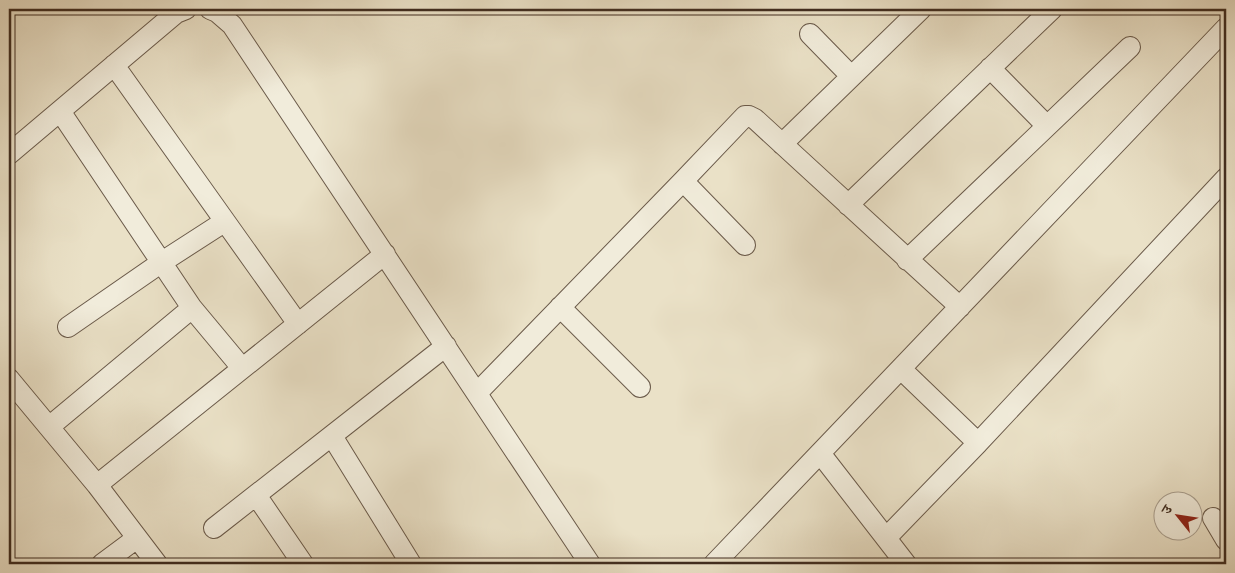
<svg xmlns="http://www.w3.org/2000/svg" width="1235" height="573" font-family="Alegreya,'Noto Serif Devanagari',serif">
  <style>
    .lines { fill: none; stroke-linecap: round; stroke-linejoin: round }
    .street-casing { stroke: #6a5a4a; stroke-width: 22 }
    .street { stroke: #f1ecdb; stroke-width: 20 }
  </style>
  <rect width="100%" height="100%" fill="#eae1c7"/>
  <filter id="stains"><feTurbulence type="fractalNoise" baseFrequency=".004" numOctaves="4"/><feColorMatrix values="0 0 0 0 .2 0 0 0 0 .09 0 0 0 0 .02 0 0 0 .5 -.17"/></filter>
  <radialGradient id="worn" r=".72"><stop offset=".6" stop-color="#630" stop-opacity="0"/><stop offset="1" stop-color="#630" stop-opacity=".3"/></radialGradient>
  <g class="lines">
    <defs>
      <path id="street" d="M210 9 217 12 232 25 590 564
        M810 34 851 76
        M114 65 298 324
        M990 68 1047 126
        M782 144 921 9
        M9 154 176 13 186 9
        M683 181 745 245
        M848 205 1052 9
        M907 260 1130 47
        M560 307 640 387
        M192 308 242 368
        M68 327 162 262 224 222
        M901 369 978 443 1226 178
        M9 379 97 485 157 564
        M477 393 683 181 745 116H749L755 119 960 307
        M49 427 192 308 60 111
        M332 436 411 564
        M820 453 906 564
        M97 485 385 254
        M256 495 303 564
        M1213 518 1226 540
        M214 528 446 346
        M886 538 978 443
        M102 564 137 538
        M714 564 1226 28"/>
    </defs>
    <use href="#street" class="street-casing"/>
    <use href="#street" class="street"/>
  </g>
  <rect width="1235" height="573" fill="none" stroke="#eae1c7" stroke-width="30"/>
  <rect x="10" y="10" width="1215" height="553" fill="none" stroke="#402d20" stroke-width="2.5"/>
  <rect x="15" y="15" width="1205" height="543" fill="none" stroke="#402d20"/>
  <g transform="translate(1178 516) rotate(300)"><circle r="24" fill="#f1ecdb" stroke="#aaa090"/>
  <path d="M0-4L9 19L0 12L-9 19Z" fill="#8f2418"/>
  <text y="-8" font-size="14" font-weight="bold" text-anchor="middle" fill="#402d20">उ</text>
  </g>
  <rect width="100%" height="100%" filter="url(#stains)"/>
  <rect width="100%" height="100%" fill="url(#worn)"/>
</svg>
